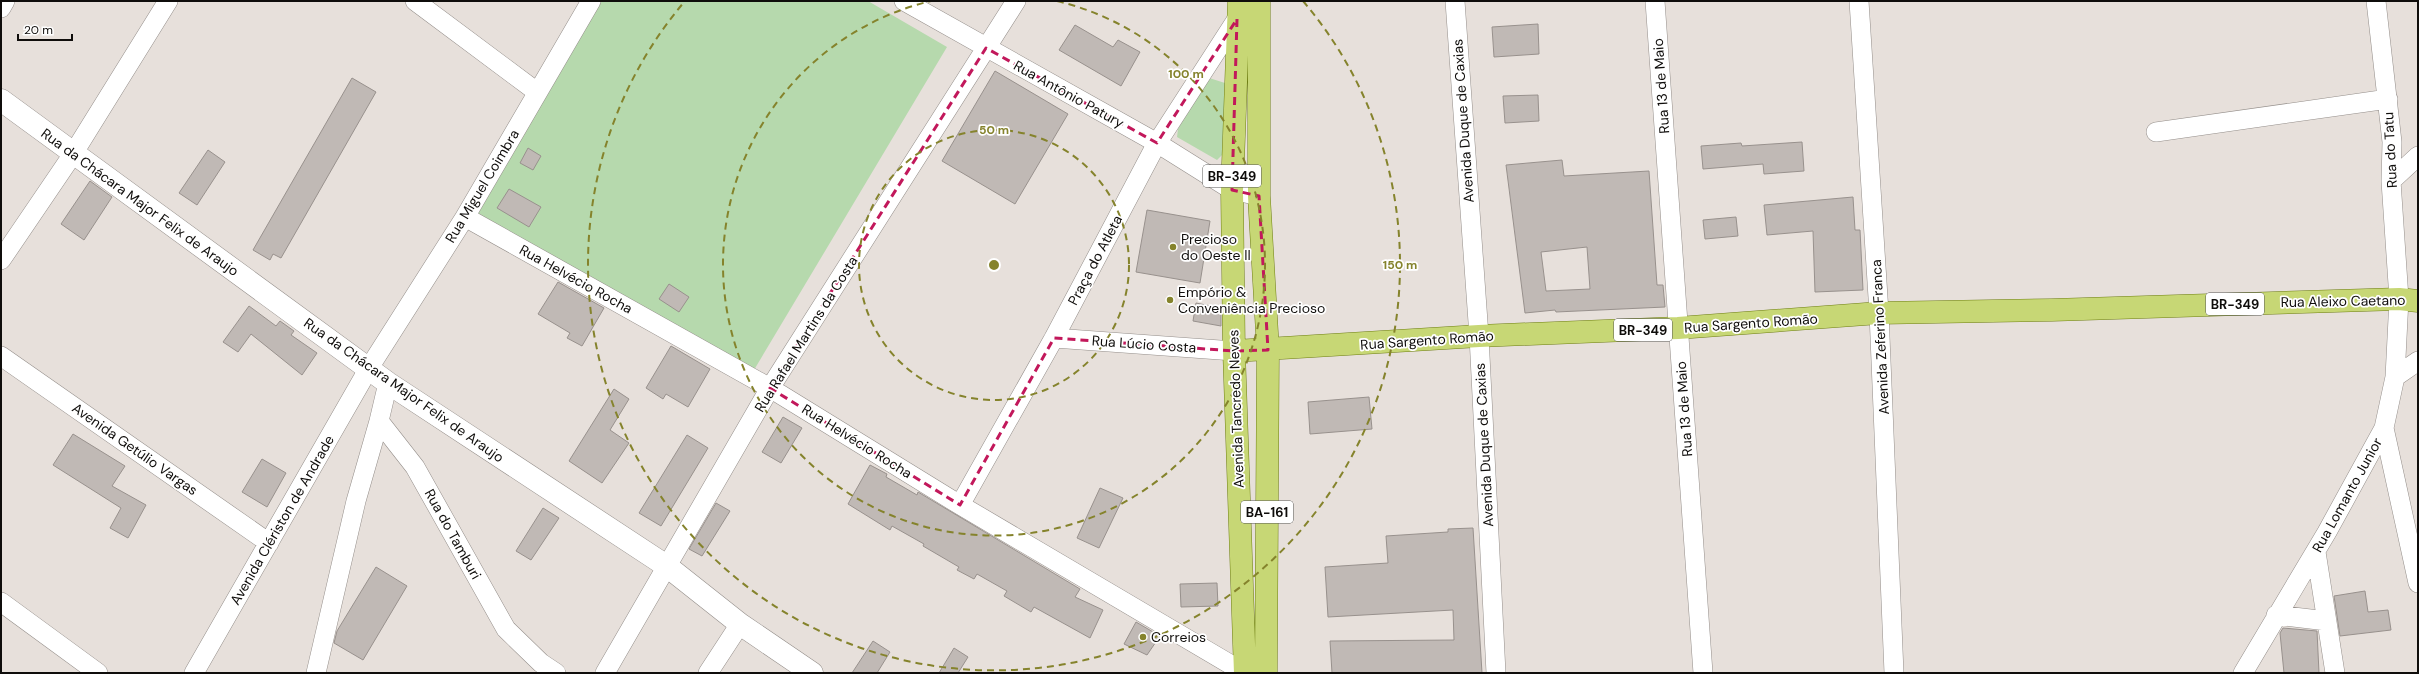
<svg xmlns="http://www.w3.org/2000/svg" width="2419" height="674" font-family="'DM Sans',sans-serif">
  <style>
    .green { fill: #b6d9ad }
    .building { fill: #c0b9b5; stroke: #98918d; fill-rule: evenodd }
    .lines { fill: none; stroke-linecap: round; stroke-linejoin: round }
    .street-casing { stroke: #948e8a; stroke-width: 20 }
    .secondary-casing { stroke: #948e8a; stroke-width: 23 }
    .primary-casing { stroke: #6f7f14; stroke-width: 23 }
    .street { stroke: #fff; stroke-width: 19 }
    .secondary { stroke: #fff; stroke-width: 22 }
    .primary { stroke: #c7d775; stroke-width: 22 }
    .marked { fill: none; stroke: #c2185b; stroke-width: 3; stroke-dasharray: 8 5; stroke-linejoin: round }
    .ring { fill: none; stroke: #85832c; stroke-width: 2; stroke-dasharray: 7 5 }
    .poi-dot { fill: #85832c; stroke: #fff; stroke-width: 1.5 }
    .labels { text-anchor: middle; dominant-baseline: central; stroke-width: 3.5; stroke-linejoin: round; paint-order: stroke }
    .shield { fill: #fff; stroke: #575654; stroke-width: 1 }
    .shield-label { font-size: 13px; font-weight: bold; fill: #0f0d0b }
    .street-label { font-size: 14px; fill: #0f0d0b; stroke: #fff }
    .poi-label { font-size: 14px; fill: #0f0d0b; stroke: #fff; text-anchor: start }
    .centre { fill: #85832c; stroke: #fff; stroke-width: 2 }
    .ring-label { font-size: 12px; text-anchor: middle; font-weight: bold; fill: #85832c; stroke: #fff; stroke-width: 3.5; stroke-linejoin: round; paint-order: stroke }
  </style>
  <rect width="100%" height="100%" fill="#e7e0db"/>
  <path class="green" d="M599 1H868L947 47 751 375 471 215Z
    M1206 77 1225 83 1222 155 1217 160 1177 137 1178 129Z"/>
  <path class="building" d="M1538 24 1539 54 1494 57 1492 27Z
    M1075 25 1113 47 1118 40 1140 52 1121 86 1059 50Z
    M995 71 1068 114 1015 204 942 161Z
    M352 78 376 92 281 258 273 254 270 260 253 250Z
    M1538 95 1539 121 1505 123 1503 96Z
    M1802 142 1804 171 1764 174 1763 164 1703 169 1701 146 1741 143 1742 146Z
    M528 148 541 156 533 170 520 163Z
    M208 150 225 162 197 205 179 193Z
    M1562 160 1564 176 1649 171 1657 285H1663L1665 307 1556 312 1555 310 1525 313 1506 165ZM1587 247 1590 289 1546 291 1541 252Z
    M90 181 112 197 84 240 61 224Z
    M509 189 541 207 529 227 497 208Z
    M1853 197 1855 230H1860L1863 290 1815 292 1813 231 1767 235 1764 205Z
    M1147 210 1210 221 1200 283 1136 272Z
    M1736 217 1738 236 1705 239 1703 220Z
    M558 282 604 308 582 346 567 338 570 333 538 314Z
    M669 284 689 297 679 312 659 299Z
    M1196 303 1221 308V326L1193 321Z
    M249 306 276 326 280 321 294 331 291 335 317 353 302 375 251 334 238 352 223 342Z
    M671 346 710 369 688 407 666 394 663 399 646 388Z
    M614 389 629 399 610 430 629 443 602 483 569 461Z
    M1369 397 1372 429 1310 434 1308 402Z
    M783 417 802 428 781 463 762 452Z
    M73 434 125 466 112 486 146 505 128 538 110 528 121 508 53 465Z
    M687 435 708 448 661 526 639 513Z
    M262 459 286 473 267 507 242 492Z
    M870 465 887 474 886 477 917 495 918 492 1080 589 1075 597 1103 610 1090 638 1034 607 1031 612 1004 596 1007 591 977 574 974 579 957 570 959 567 923 546 924 544 892 526 890 530 848 504Z
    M1100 488 1123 498 1099 548 1077 538Z
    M716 503 730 511 702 556 689 549Z
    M543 508 559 518 531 560 516 551Z
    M1473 528 1482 673H1332L1330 641 1454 640 1453 610 1328 617 1325 567 1388 563 1386 536 1448 532V529Z
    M376 567 407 586 363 660 334 643 337 631Z
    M1217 583 1218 606 1181 607 1180 584Z
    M2365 591 2368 612 2388 610 2391 630 2340 636 2334 596Z
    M1136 622 1160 636 1147 655 1124 644Z
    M2283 628 2317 631 2319 673H2284L2280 633Z
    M873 641 890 652 877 673H852Z
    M954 648 968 657 958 673H939Z"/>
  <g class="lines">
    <defs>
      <path id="street" d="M415 1 537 92
        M904 1 1157 143 1232 190 1259 196
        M1455 1 1479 336 1496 673
        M1655 1 1703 673
        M1859 1 1879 313 1894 673
        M1 8 5 1
        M2156 132 2388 99
        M2391 181 2418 156
        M465 217 770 388 960 505 1245 673
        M1 260 73 154 168 1
        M1054 338 1234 351
        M1 356 269 543
        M2395 377 2418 361
        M388 383 379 421 415 467 506 629 541 663 556 673
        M2384 428 2418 583
        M960 505 1054 338 1157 143 1237 19
        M2316 552 2335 673
        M1 602 98 673
        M2276 615 2327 621
        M194 673 369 368 465 217 591 1
        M316 673 356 501 379 421
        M605 673 770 388 1016 1
        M708 673 740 624
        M2243 673 2327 532 2384 428 2395 377 2399 299 2391 181 2392 142 2376 1"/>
      <path id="secondary" d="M1 100 388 383 668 567 740 624 812 673"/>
      <path id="primary" d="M1239 1 1232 190 1234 351 1245 673
        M1259 1V196L1268 350 1266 673
        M1234 351 1479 336 1678 328 1879 313 2052 310 2399 299 2418 301"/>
    </defs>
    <use href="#street" class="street-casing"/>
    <use href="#secondary" class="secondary-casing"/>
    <use href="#primary" class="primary-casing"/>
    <use href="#street" class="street"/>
    <use href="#secondary" class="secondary"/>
    <use href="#primary" class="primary"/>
  </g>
  <path class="marked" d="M1237 19 1232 190 1259 196 1268 350 1234 351 1054 338 960 505 770 388 986 48 1157 143Z"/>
  <g class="ring">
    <circle cx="994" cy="265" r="135"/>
    <path d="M1057 1A271 271 0 1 1 931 1"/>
    <path d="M1303 1A406 406 0 1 1 685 1"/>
  </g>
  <g class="poi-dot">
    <circle cx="1173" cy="247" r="4"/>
    <circle cx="1170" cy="300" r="4"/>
    <circle cx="1143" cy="637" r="4"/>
  </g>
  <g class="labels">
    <g class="shield">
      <rect x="1203" y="165" width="58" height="22" rx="3"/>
      <rect x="2206" y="293" width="58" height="22" rx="3"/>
      <rect x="1614" y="319" width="58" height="22" rx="3"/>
      <rect x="1241" y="501" width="52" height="22" rx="3"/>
    </g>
    <g class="shield-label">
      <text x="1232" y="176">BR-349</text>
      <text x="2235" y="304">BR-349</text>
      <text x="1643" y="330">BR-349</text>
      <text x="1267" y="512">BA-161</text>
    </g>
    <g class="street-label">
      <text transform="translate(1661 86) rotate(-94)">Rua 13 de Maio</text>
      <text transform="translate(1069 94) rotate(29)">Rua Antônio Patury</text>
      <text transform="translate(1463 121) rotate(-94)">Avenida Duque de Caxias</text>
      <text transform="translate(2390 150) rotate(-93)">Rua do Tatu</text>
      <text transform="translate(482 186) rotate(-59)">Rua Miguel Coimbra</text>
      <text transform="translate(140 202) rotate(36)">Rua da Chácara Major Felix de Araujo</text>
      <text transform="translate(1095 260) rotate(-62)">Praça do Atleta</text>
      <text transform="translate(576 279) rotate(29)">Rua Helvécio Rocha</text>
      <text transform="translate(2343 301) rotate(-1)">Rua Aleixo Caetano</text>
      <text transform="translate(1751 323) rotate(-4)">Rua Sargento Romão</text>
      <text transform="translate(806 334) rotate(-58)">Rua Rafael Martins da Costa</text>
      <text transform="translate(1880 337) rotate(-93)">Avenida Zeferino Franca</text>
      <text transform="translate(1427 340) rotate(-4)">Rua Sargento Romão</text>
      <text transform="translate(1144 344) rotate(4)">Rua Lúcio Costa</text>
      <text transform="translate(404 390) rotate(35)">Rua da Chácara Major Felix de Araujo</text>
      <text transform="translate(1236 409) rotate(-92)">Avenida Tancredo Neves</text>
      <text transform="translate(1684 409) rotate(-94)">Rua 13 de Maio</text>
      <text transform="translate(857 441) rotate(32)">Rua Helvécio Rocha</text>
      <text transform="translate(1484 445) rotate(-93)">Avenida Duque de Caxias</text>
      <text transform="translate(135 449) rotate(35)">Avenida Getúlio Vargas</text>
      <text transform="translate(2347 495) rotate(-61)">Rua Lomanto Junior</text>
      <text transform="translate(282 520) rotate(-60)">Avenida Clériston de Andrade</text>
      <text transform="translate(453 534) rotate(61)">Rua do Tamburi</text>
    </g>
    <g class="poi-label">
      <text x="1181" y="239">Precioso<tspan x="1181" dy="16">do Oeste II</tspan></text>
      <text x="1178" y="292">Empório &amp;<tspan x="1178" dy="16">Conveniência Precioso</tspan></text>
      <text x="1151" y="637">Correios</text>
    </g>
  </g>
  <circle cx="994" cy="265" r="6" class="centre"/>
  <g class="ring-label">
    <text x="1186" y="78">100 m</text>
    <text x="994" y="134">50 m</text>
    <text x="1400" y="269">150 m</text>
  </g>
  <rect width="2419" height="674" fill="none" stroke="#0f0d0b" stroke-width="4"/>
  <path d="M18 34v6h54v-6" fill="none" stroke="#0f0d0b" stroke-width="2"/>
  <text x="24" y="34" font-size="12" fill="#0f0d0b" stroke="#ffffff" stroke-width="3" paint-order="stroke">20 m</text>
</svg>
